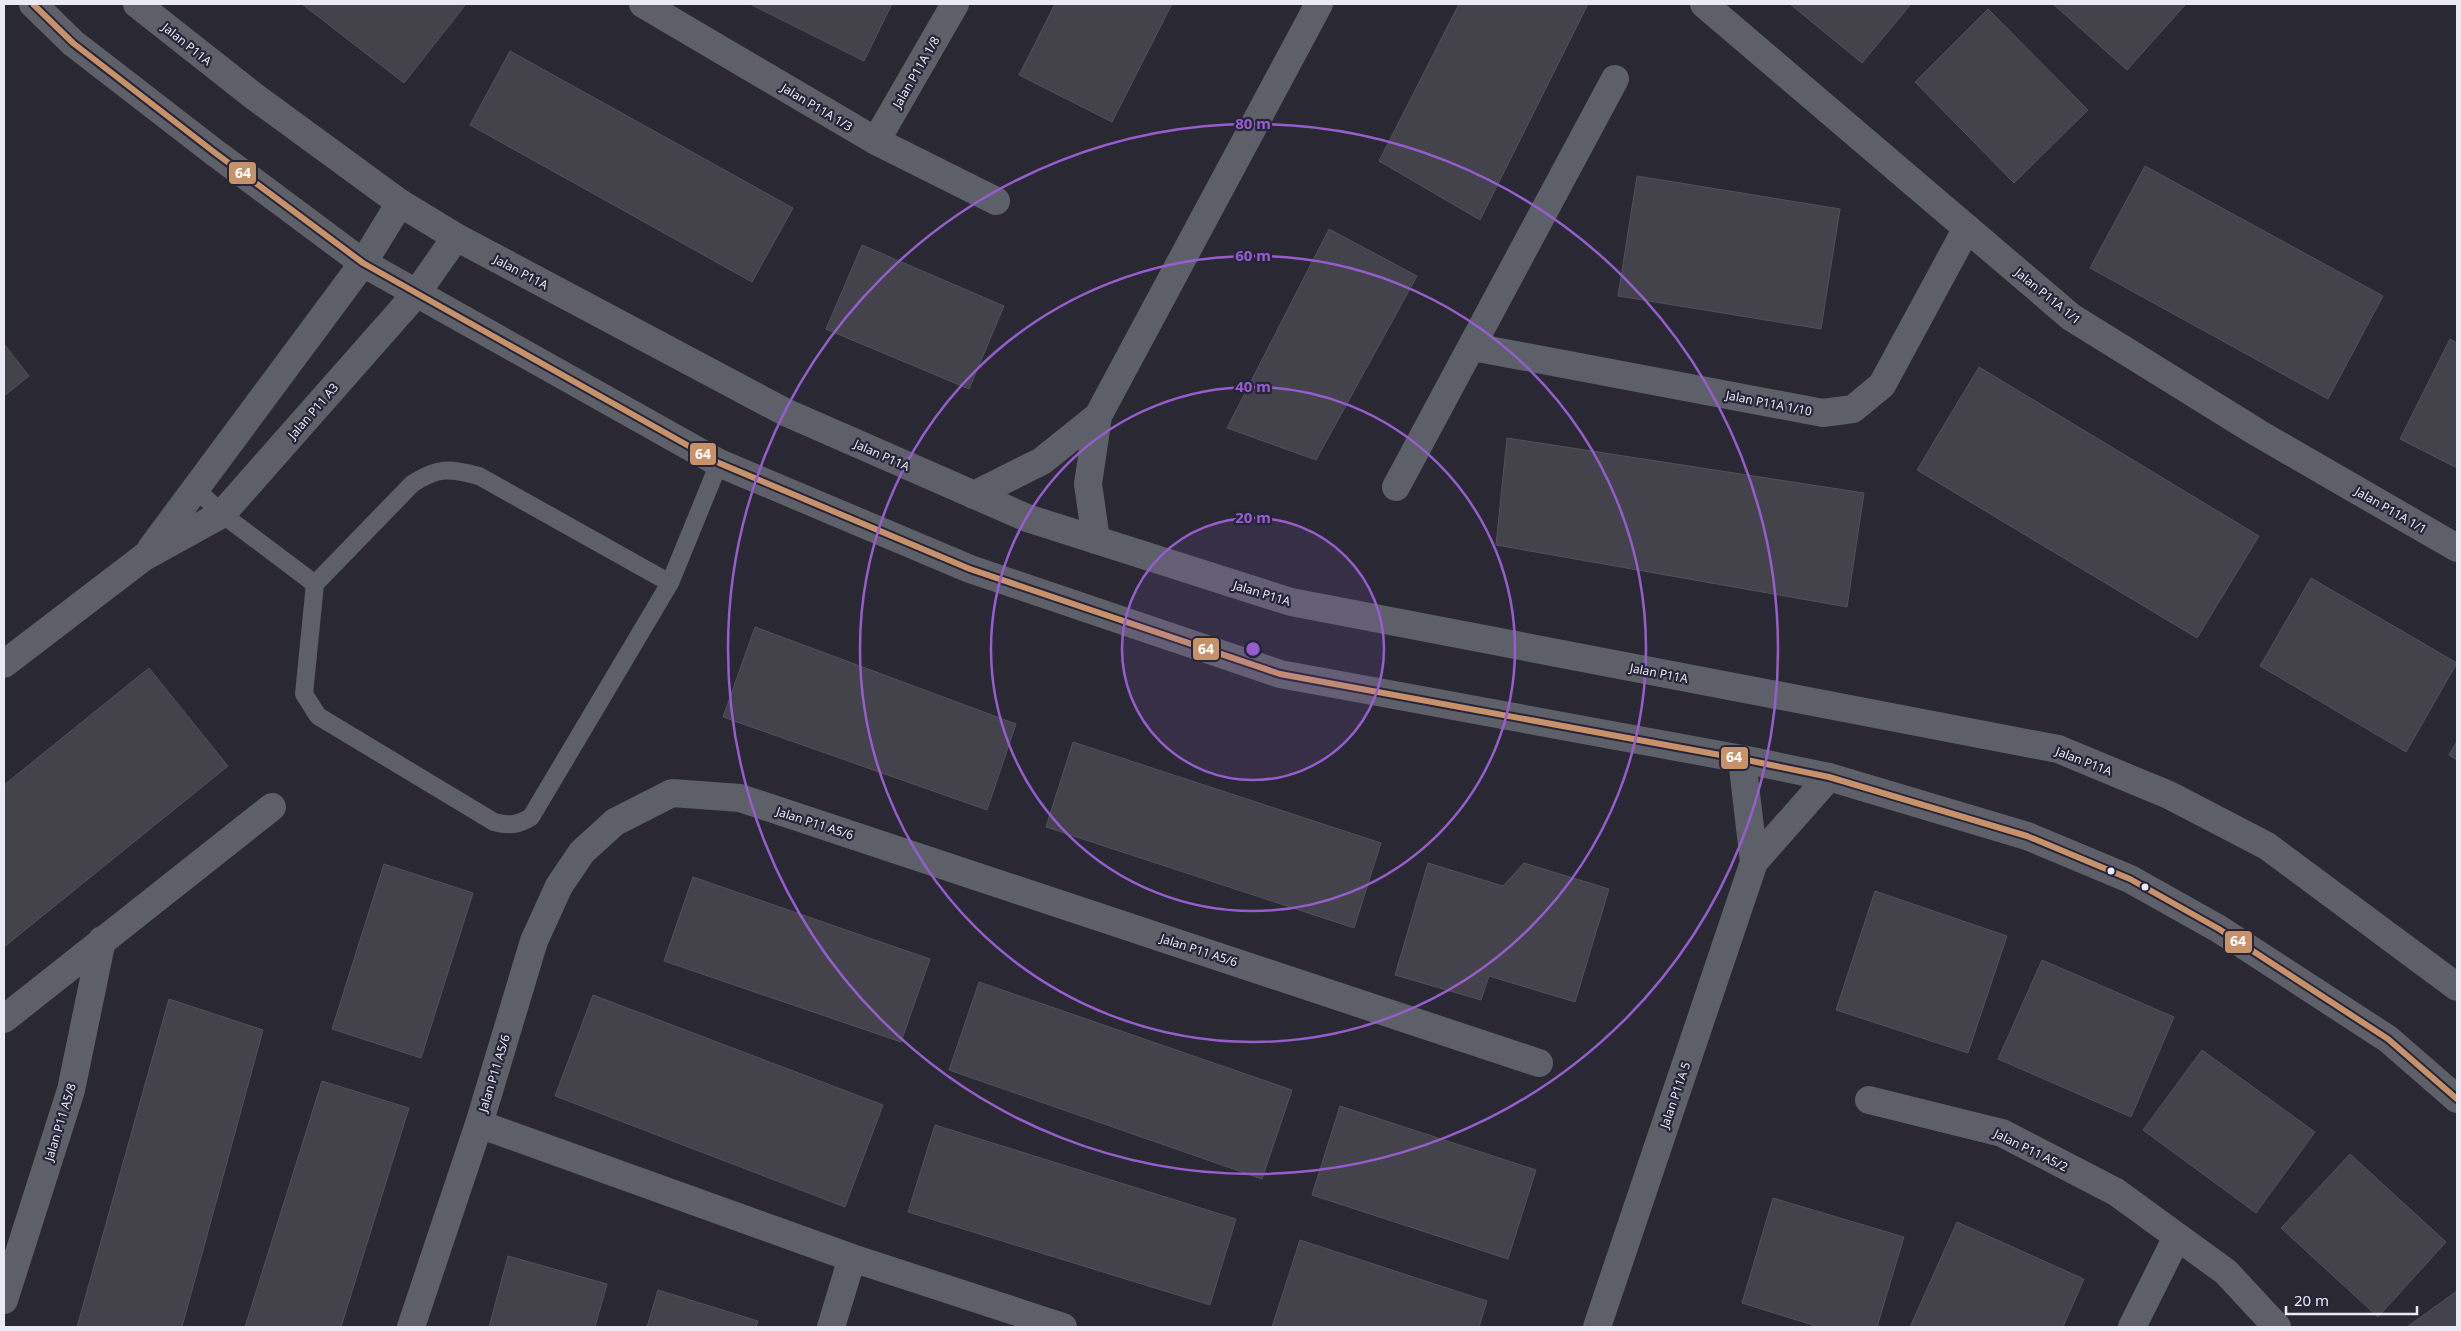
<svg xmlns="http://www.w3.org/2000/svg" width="2461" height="1331" font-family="'Noto Sans',sans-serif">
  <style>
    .building { fill: #44424a; stroke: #525058 }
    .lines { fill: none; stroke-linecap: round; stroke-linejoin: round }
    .service { stroke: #5e6069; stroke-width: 18 }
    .minor { stroke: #5e6069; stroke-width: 28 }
    .tertiary { stroke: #5e6069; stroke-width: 28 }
    .bus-1-casing { stroke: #262438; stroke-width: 10 }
    .bus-1 { stroke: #c7916a; stroke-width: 6 }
    .ring { fill: none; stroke: #975ccd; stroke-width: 2.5 }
    .bus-dot { fill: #eaeaf7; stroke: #262438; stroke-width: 2 }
    .labels { text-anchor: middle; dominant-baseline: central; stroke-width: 4.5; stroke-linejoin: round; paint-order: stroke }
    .street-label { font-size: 12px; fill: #eaeaf7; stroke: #262438 }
    .centre { fill: #975ccd; stroke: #262438; stroke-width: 2.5 }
    .ring-label { font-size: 15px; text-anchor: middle; font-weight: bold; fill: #975ccd; stroke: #262438; stroke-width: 4.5; stroke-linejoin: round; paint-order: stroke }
    .line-badge { stroke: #262438; stroke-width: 2 }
    .badge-label { font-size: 14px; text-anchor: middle; font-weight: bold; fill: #fff }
  </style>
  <rect width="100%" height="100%" fill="#2a2933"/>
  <path class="building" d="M302 4H466L404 83Z
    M750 4H892L864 61Z
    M1055 4H1172L1112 122 1019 75Z
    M1459 4H1588L1480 220 1379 161Z
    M1790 4H1911L1862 63Z
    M2053 4H2186L2127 70Z
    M1988 9 2088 110 2014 183 1915 82Z
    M510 51 793 208 752 282 470 125Z
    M2145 166 2383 296 2328 399 2090 268Z
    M1637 176 1840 209 1821 329 1618 296Z
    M1329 229 1417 276 1316 460 1227 428Z
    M862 245 1004 306 969 389 826 329Z
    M2450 339 2457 343V468L2400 439Z
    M4 344 29 376 4 396Z
    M1979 367 2259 536 2197 638 1917 470Z
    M1507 438 1864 493 1847 607 1496 545Z
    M2311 578 2457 663 2406 752 2260 666Z
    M755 627 1016 724 987 810 723 717Z
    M149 668 228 766 4 947V785Z
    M2457 741V760L2449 755Z
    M1073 742 1381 843 1354 928 1046 827Z
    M1428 863 1503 886 1524 863 1609 889 1575 1002 1489 976 1481 1000 1395 975Z
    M384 864 473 893 421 1058 332 1029Z
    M693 877 930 959 901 1042 664 961Z
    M1875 891 2007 936 1968 1053 1836 1010Z
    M2042 960 2174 1017 2131 1117 1998 1059Z
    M979 982 1292 1090 1262 1179 949 1070Z
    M593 995 883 1105 845 1207 555 1096Z
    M169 999 263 1030 182 1327H77Z
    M2202 1050 2315 1132 2256 1213 2143 1130Z
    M322 1081 409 1108 341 1327H245Z
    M1340 1106 1536 1170 1508 1259 1312 1195Z
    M935 1125 1236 1219 1210 1305 908 1212Z
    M2350 1154 2446 1242 2378 1317 2281 1228Z
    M1773 1198 1904 1237 1877 1327H1819L1742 1303Z
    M1957 1222 2084 1279 2063 1327H1910Z
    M1300 1240 1487 1301 1479 1327H1272Z
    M508 1256 607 1284 595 1327H489Z
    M658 1290 758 1321 756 1327H647Z
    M2457 1291V1327H2407Z"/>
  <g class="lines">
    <path class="service" d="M195 488 222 514 315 584
      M670 583 479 476C449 468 438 467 412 484L315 584 304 694 318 716 494 822C509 826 518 825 531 817L670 583 719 463"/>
    <path class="minor" d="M643 4 876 141 996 201
      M1704 4 2071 317 2258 433 2457 548
      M876 141 955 4
      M1473 347 1823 413 1853 409 1882 385 1967 228
      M1396 487 1615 79
      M974 495 1042 461 1098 416
      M1096 540 1088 484 1098 416 1319 4
      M150 550 363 263 400 203
      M4 664 144 557 222 514 416 294 456 237
      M1742 759 1754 862
      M4 1019 272 807
      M1869 1100 2002 1133 2116 1192 2226 1272 2277 1327
      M479 1124 852 1258 1063 1327
      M4 1300 71 1090 102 940
      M411 1327 479 1124 534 941 559 886 582 852 615 822 672 793 740 798 1539 1063
      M831 1327 852 1258
      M1597 1327 1754 862 1829 777
      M2132 1327 2177 1237"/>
    <path class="tertiary" d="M33 4 73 43 214 152 363 263 719 463 970 569 1280 674 1742 759 1829 777 2027 836 2130 879 2219 929 2388 1039 2457 1099
      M137 4 255 97 400 203 456 237 785 412 1027 518 1291 602 2058 749 2169 795 2267 846 2457 987"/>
    <defs>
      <path id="bus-1" d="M33 4 73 43 214 152 363 263 719 463 970 569 1280 674 1742 759 1829 777 2027 836 2130 879 2219 929 2388 1039 2457 1099"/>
    </defs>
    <use href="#bus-1" class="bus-1-casing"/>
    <use href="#bus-1" class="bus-1"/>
  </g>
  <circle cx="1253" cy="649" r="131" fill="#975ccd" fill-opacity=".12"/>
  <g class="ring">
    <circle cx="1253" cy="649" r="131"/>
    <circle cx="1253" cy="649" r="262"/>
    <circle cx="1253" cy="649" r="393"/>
    <circle cx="1253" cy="649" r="525"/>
  </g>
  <g class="bus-dot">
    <circle cx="2111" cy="871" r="4.5"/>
    <circle cx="2145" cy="887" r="4.5"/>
  </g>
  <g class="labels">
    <g class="street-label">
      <text transform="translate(187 44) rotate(39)">Jalan P11A</text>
      <text transform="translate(916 72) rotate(-60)">Jalan P11A 1/8</text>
      <text transform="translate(817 107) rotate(31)">Jalan P11A 1/3</text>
      <text transform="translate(521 272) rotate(28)">Jalan P11A</text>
      <text transform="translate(2048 296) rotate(39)">Jalan P11A 1/1</text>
      <text transform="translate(1769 403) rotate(11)">Jalan P11A 1/10</text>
      <text transform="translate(313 411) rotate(-49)">Jalan P11 A3</text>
      <text transform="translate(882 455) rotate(24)">Jalan P11A</text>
      <text transform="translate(2391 510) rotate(30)">Jalan P11A 1/1</text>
      <text transform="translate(1262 593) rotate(17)">Jalan P11A</text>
      <text transform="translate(1659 673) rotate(11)">Jalan P11A</text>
      <text transform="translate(2084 761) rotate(21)">Jalan P11A</text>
      <text transform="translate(815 823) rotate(18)">Jalan P11 A5/6</text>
      <text transform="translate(1199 950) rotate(18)">Jalan P11 A5/6</text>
      <text transform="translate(494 1073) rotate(-73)">Jalan P11 A5/6</text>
      <text transform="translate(1675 1095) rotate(-71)">Jalan P11A 5</text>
      <text transform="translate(60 1122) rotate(-73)">Jalan P11 A5/8</text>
      <text transform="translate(2031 1150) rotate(26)">Jalan P11 A5/2</text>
    </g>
  </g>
  <circle cx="1253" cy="649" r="8" class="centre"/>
  <g class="ring-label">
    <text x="1253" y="129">80 m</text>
    <text x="1253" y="261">60 m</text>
    <text x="1253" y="392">40 m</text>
    <text x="1253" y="523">20 m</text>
  </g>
  <g class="line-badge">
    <rect x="228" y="161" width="29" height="24" rx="5" fill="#c7916a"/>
    <rect x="689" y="442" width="28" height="24" rx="5" fill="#c7916a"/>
    <rect x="1192" y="637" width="28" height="24" rx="5" fill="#c7916a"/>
    <rect x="1720" y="746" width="29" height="24" rx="5" fill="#c7916a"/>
    <rect x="2224" y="930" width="29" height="24" rx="5" fill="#c7916a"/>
  </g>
  <g class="badge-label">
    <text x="243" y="178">64</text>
    <text x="703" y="459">64</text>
    <text x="1206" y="654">64</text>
    <text x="1734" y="762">64</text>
    <text x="2238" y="946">64</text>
  </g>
  <rect width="2461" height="1331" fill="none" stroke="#eaeaf7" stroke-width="10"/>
  <path d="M2286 1306v8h131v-8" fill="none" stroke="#eaeaf7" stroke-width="2.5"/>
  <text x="2294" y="1306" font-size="15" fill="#eaeaf7" stroke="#262438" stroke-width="4" paint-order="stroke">20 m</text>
</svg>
